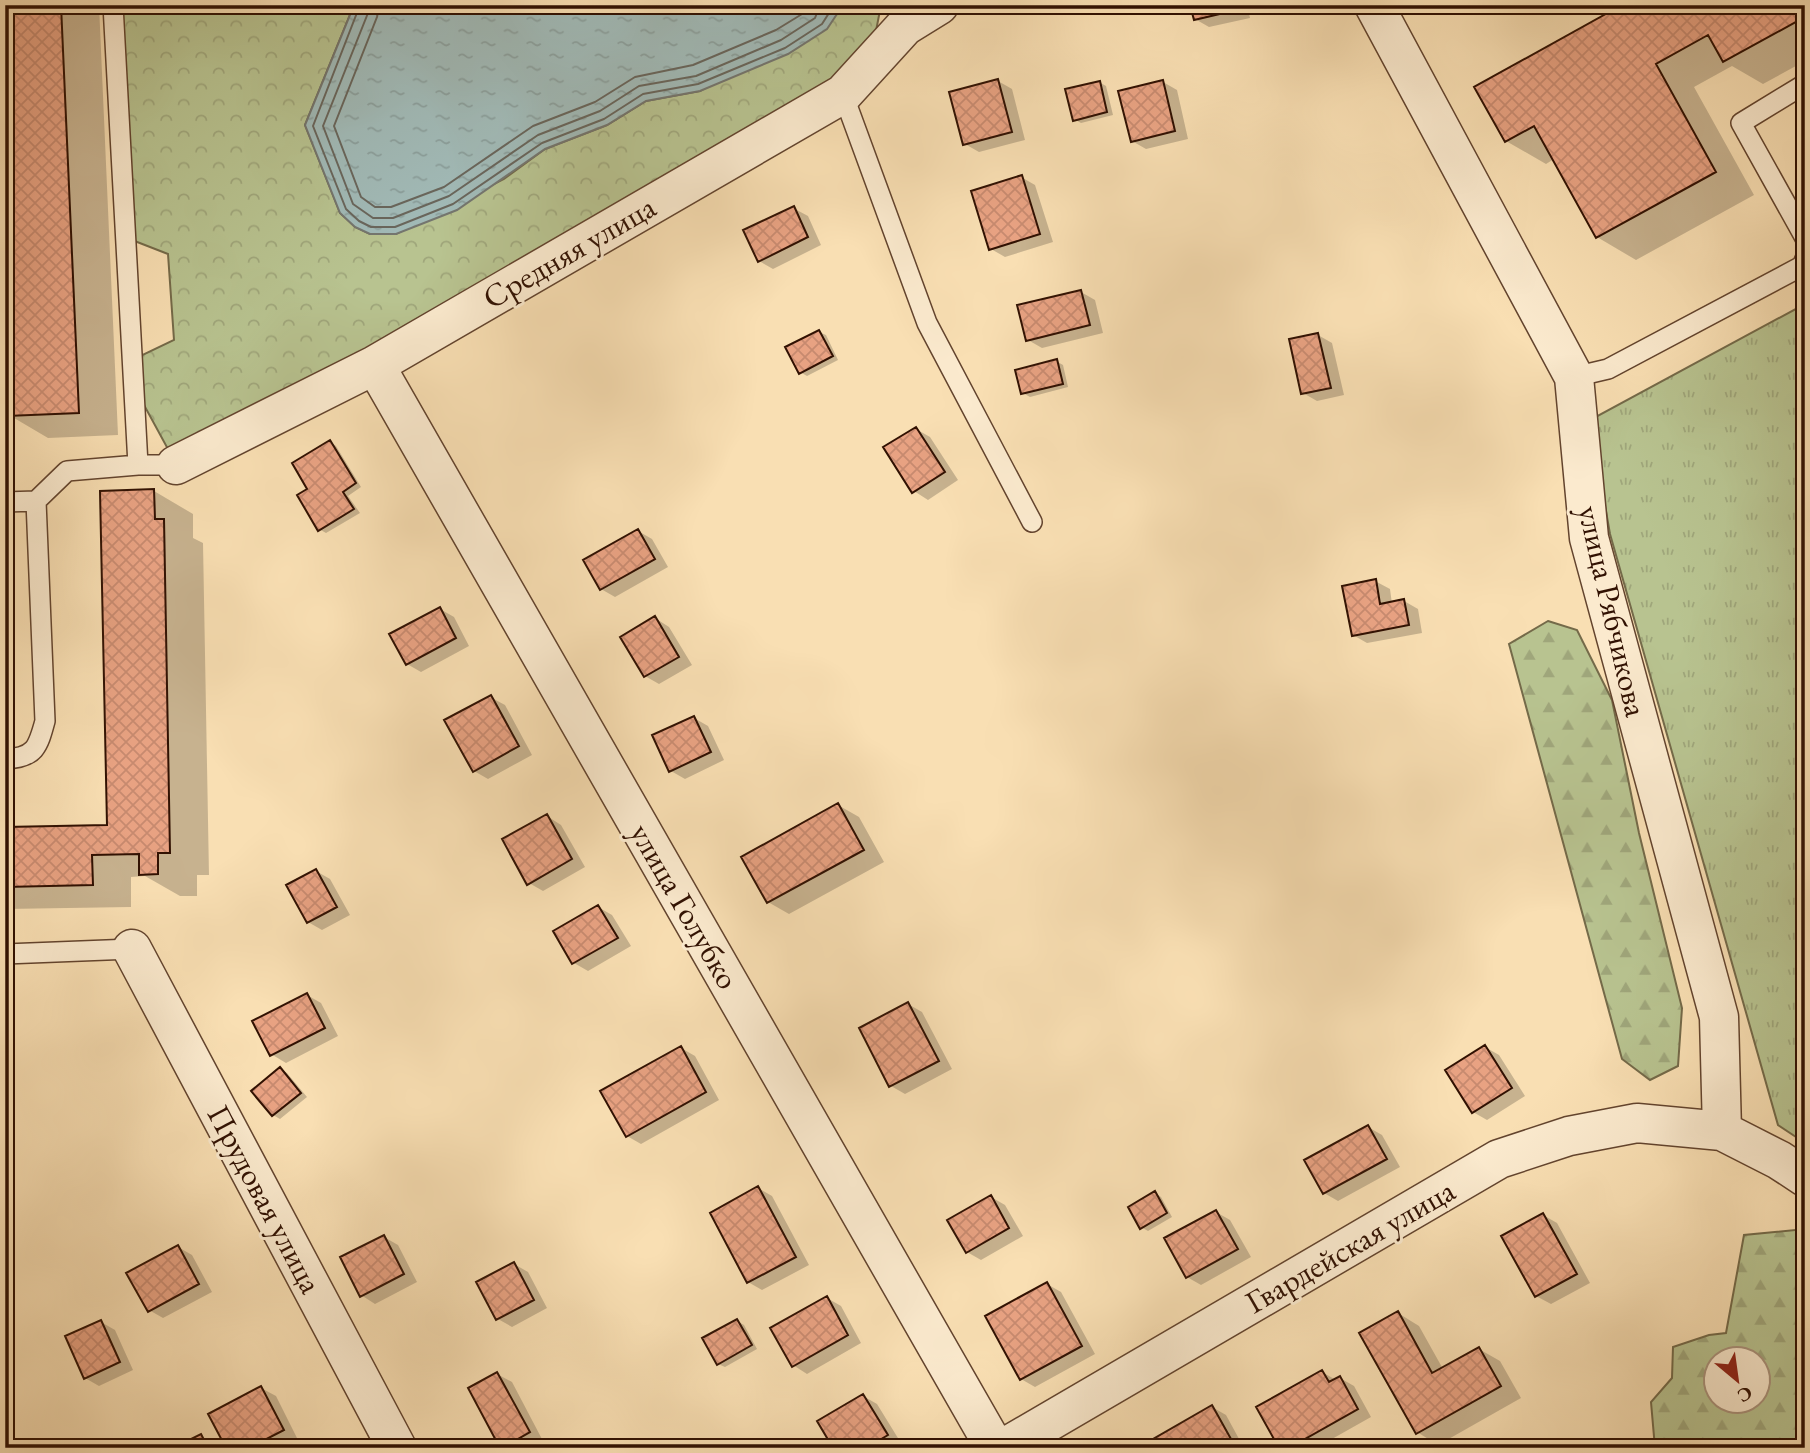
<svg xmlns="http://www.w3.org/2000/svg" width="1810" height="1453" font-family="'EB Garamond',serif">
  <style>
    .grass { fill: url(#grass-tufts); stroke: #746a49; stroke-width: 2 }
    .forest { fill: url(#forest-firs); stroke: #746a49; stroke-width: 2; fill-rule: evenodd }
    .park { fill: url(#park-crowns); stroke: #746a49; stroke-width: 2 }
    .water { fill: url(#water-ripples); stroke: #74766f; stroke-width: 2 }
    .shadow { fill: #0003 }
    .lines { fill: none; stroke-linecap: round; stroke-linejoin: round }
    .shore { stroke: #69665c; stroke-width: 2 }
    .building { fill: url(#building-cross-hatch); stroke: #311102; stroke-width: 2 }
    .lane-casing { stroke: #63442e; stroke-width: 22 }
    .street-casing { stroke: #63442e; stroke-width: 41 }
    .lane { stroke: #fbeace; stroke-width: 19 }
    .street { stroke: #fbeace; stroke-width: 38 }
    .labels { text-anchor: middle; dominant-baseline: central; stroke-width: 6; stroke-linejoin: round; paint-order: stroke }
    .street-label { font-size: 32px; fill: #311102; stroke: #fbeace }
  </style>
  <defs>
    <pattern id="grass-tufts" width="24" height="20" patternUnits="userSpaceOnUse" patternTransform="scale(1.75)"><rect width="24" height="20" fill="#b8c390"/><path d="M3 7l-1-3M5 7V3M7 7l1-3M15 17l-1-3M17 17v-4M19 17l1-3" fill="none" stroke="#9fa67b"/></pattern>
    <pattern id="forest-firs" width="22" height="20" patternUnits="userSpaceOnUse" patternTransform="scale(1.75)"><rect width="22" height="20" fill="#b8c390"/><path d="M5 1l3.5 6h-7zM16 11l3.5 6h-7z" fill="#9fa67b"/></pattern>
    <pattern id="park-crowns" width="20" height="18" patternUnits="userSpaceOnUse" patternTransform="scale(1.75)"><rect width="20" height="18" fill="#b8c390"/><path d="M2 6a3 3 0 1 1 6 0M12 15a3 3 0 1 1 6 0" fill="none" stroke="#9fa67b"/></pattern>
    <pattern id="water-ripples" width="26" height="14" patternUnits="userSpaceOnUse" patternTransform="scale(1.75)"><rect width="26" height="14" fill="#a1bab7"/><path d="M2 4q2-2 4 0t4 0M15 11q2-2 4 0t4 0" fill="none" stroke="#8b9f9c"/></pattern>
    <pattern id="building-cross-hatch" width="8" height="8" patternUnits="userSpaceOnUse" patternTransform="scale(1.75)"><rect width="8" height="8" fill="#e8a282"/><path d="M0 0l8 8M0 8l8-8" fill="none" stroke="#c78a6f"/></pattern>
  </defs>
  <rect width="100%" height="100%" fill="#f9dfb3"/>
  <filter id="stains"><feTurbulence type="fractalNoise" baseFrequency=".00286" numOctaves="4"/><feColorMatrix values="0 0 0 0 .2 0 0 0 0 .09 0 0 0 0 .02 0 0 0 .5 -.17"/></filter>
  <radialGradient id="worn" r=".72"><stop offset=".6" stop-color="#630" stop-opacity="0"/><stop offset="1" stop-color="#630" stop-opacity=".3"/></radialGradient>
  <path class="grass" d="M1805 304V1143L1778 1125 1610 534 1590 420Z"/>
  <path class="forest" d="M1548 621 1577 630 1612 700 1639 833 1682 1008 1678 1066 1650 1080 1622 1059 1509 644Z
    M1805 1229V1448H1655L1651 1402 1672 1378 1673 1347 1709 1335 1726 1333 1744 1235ZM1716 1358H1758V1400H1716Z"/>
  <path class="park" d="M118 5H354L305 125 340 213 355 227 370 234H396L504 179 545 149 607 125 646 101 700 91 837 14 836 5H881L876 31 836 76 353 363 169 451 138 394 136 358 174 340 168 254 132 240Z"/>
  <path class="water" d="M354 5H836L837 14 827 29 788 54 700 91 646 101 607 125 545 149 457 210 396 234H370L355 227 340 213 305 125Z"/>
  <path class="shadow" d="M5 5H99L118 435 48 438 9 415 5 334Z
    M1192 5H1247L1250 18 1209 27 1195 19Z
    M1805 5V61L1763 84 1732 66 1694 87 1754 195 1636 260 1597 237 1554 159 1546 164 1506 141 1477 87Z
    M998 81 1012 89 1025 140 979 152 965 144Z
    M1099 82 1106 86 1113 115 1081 123 1074 119Z
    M1163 82 1177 90 1188 139 1146 149 1132 141Z
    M1021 177 1035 185 1053 242 1005 257 991 249Z
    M793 208 808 216 821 245 773 269 759 261Z
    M1081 292 1095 300 1103 333 1042 348 1028 340Z
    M819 332 826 335 838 360 807 376 800 372Z
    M1318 335 1332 343 1344 395 1317 401 1303 393Z
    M1056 361 1063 365 1068 387 1030 397 1023 393Z
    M916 429 930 437 958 480 928 500 914 491Z
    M330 442 336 446 361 487 348 496 360 513 326 533 319 529 310 489Z
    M154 491 193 514V538L203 543 209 875H197V896H180L145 876 131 877V907L5 909V829L109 827Z
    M638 531 652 539 668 567 615 597 601 589Z
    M1375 581 1390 589 1392 604 1404 601 1418 609 1422 633 1367 643 1353 635Z
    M440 609 454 617 469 646 421 672 407 664Z
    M655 618 669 627 692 665 659 684 645 676Z
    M490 697 505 705 532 755 488 779 474 771Z
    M694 718 708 726 724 760 685 779 671 771Z
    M838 805 859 817 884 862 789 914 768 902Z
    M547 816 561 825 585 867 543 891 529 883Z
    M316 871 330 879 350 915 322 930 308 922Z
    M598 907 612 915 631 946 588 971 574 963Z
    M307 995 321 1003 338 1036 286 1063 271 1054Z
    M908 1004 922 1012 952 1069 905 1094 891 1086Z
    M1485 1047 1499 1055 1525 1096 1487 1120 1473 1112Z
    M681 1048 695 1056 719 1100 641 1144 627 1136Z
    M280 1069 287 1073 307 1097 280 1119 273 1115Z
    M1368 1127 1382 1135 1400 1167 1338 1201 1324 1193Z
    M758 1188 772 1196 809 1265 762 1290 748 1282Z
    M1155 1193 1161 1197 1172 1217 1148 1231 1141 1227Z
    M991 1197 1005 1205 1023 1236 981 1260 967 1252Z
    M1216 1212 1230 1220 1251 1257 1201 1285 1187 1277Z
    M1543 1215 1557 1223 1590 1283 1551 1304 1536 1296Z
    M384 1237 398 1245 417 1282 375 1304 361 1295Z
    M178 1247 192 1255 212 1292 163 1318 149 1310Z
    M514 1264 528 1272 547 1308 512 1327 498 1319Z
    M1047 1284 1061 1292 1095 1354 1035 1387 1021 1379Z
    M827 1298 841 1306 861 1343 807 1374 793 1365Z
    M1398 1313 1419 1326 1443 1369 1479 1349 1500 1361 1521 1398 1438 1445 1417 1432Z
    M737 1321 744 1325 757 1349 725 1367 718 1364Z
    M101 1322 115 1330 133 1370 99 1386 85 1378Z
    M1322 1372 1336 1380 1340 1378 1354 1386 1371 1417 1316 1448H1281Z
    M497 1374 512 1382 543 1441 530 1448 502 1447Z
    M261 1388 276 1396 297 1438 277 1448H228Z
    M863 1396 877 1404 901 1443 893 1448H835Z
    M1212 1407 1226 1415 1244 1448H1153Z
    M201 1436 215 1444 217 1448H177Z"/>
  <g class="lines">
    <path class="shore" d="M360 5 313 126 346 209 359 221 371 227H395L453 204 542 143 604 119 643 94 698 84 785 48 822 24 829 13V5
      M369 5 368 13 323 126 353 204 373 218H393L449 196 538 135 600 111 639 86 696 76 781 40 815 18 820 5
      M379 5 377 17 334 126 361 197 375 207H391L444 187 533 126 595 102 635 77 693 65 776 30 807 11 810 5"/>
  </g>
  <path class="building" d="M5 5H61L79 413 7 416Z
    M1190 5H1236L1237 10 1194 20Z
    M1622 5H1805V17L1723 62 1708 35 1656 64 1716 172 1596 238 1534 126 1505 142 1474 87Z
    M998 79 1012 132 963 145 949 92Z
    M1163 80 1175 131 1131 142 1118 91Z
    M1100 81 1107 112 1073 121 1065 89Z
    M1022 175 1040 234 989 250 971 191Z
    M794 206 808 237 758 262 743 230Z
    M1081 290 1090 325 1026 341 1017 305Z
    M819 330 833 356 799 374 785 347Z
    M1318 333 1331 388 1301 394 1289 339Z
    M1057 359 1063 384 1021 394 1015 370Z
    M916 427 945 472 912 493 883 447Z
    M330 440 356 483 343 492 354 509 318 531 297 495 307 489 292 463Z
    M154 489 155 519H164L170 853H158V874L139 875V854L92 855 93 885 5 887V827L107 825 100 491Z
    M638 529 655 559 600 590 583 560Z
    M1376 579 1380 604 1404 599 1409 625 1352 636 1342 586Z
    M440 607 456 638 406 665 389 634Z
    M655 616 679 657 644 677 620 637Z
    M491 695 519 746 473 772 444 720Z
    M694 716 711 752 669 772 652 735Z
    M838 803 864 850 767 903 741 857Z
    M547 814 572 859 527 885 502 839Z
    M316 869 337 907 307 923 286 885Z
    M598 905 618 938 572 964 553 931Z
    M307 993 325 1028 270 1056 252 1021Z
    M908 1002 939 1061 889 1087 859 1028Z
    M1485 1045 1512 1088 1472 1113 1445 1070Z
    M681 1046 706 1092 626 1137 600 1091Z
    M280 1067 301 1093 272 1116 251 1091Z
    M1368 1125 1387 1159 1323 1194 1304 1160Z
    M758 1186 796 1257 747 1283 710 1213Z
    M1155 1191 1167 1213 1140 1229 1128 1207Z
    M991 1195 1009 1228 966 1253 947 1220Z
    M1216 1210 1238 1249 1186 1278 1164 1238Z
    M1543 1213 1577 1274 1535 1297 1501 1236Z
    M384 1235 404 1274 360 1297 340 1257Z
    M178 1245 199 1284 148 1312 126 1273Z
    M514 1262 534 1300 496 1320 476 1282Z
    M1047 1282 1082 1346 1020 1380 985 1316Z
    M827 1296 848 1335 792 1367 770 1328Z
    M1398 1311 1432 1373 1479 1347 1501 1386 1416 1434 1359 1333Z
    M737 1319 752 1345 717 1365 702 1338Z
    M101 1320 120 1362 84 1379 65 1336Z
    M1322 1370 1329 1382 1340 1376 1358 1409 1289 1448H1279L1256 1407Z
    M497 1372 530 1432 502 1448H500L468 1388Z
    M261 1386 284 1430 249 1448H226L208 1414Z
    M863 1394 888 1435 866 1448H833L817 1421Z
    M1212 1405 1236 1448H1151L1148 1442Z
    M201 1434 208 1448H173Z"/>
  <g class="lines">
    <defs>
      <path id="lane" d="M113 5 138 465
        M1805 84 1741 123 1805 238
        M843 94 927 323 1032 522
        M1574 377 1608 369 1802 266 1805 259
        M5 502 36 501 67 471 138 465H176
        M5 759C35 758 38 747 45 721L36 501
        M5 954 132 949"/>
      <path id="street" d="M1374 5 1574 377 1589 538 1719 1017 1722 1131
        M375 365 995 1448
        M176 465 375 365 843 94 905 26 939 5
        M132 949 397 1448
        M1004 1448 1499 1159 1569 1136 1637 1123 1722 1131 1779 1160 1805 1177"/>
    </defs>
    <use href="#lane" class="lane-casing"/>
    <use href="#street" class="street-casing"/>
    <use href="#lane" class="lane"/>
    <use href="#street" class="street"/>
  </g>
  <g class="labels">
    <g class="street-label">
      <text transform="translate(569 252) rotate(-30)">Средняя улица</text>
      <text transform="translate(1613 611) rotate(77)">улица Рябчикова</text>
      <text transform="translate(685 906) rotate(60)">улица Голубко</text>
      <text transform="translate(265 1199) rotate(62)">Прудовая улица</text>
      <text transform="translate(1350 1246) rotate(-30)">Гвардейская улица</text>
    </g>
  </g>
  <rect width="1810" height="1453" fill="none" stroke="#f9dfb3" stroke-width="28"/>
  <rect x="7" y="7" width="1796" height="1439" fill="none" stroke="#311102" stroke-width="3.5"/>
  <rect x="14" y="14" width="1782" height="1425" fill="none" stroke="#311102" stroke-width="2"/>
  <g transform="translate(1737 1380) rotate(151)"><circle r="33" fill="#fbeace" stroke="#aa937c" stroke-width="2"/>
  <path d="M0-5L12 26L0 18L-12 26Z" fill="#8f2418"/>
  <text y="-10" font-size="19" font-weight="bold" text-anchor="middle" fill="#311102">С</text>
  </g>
  <rect width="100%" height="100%" filter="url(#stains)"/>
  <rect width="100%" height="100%" fill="url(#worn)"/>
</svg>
